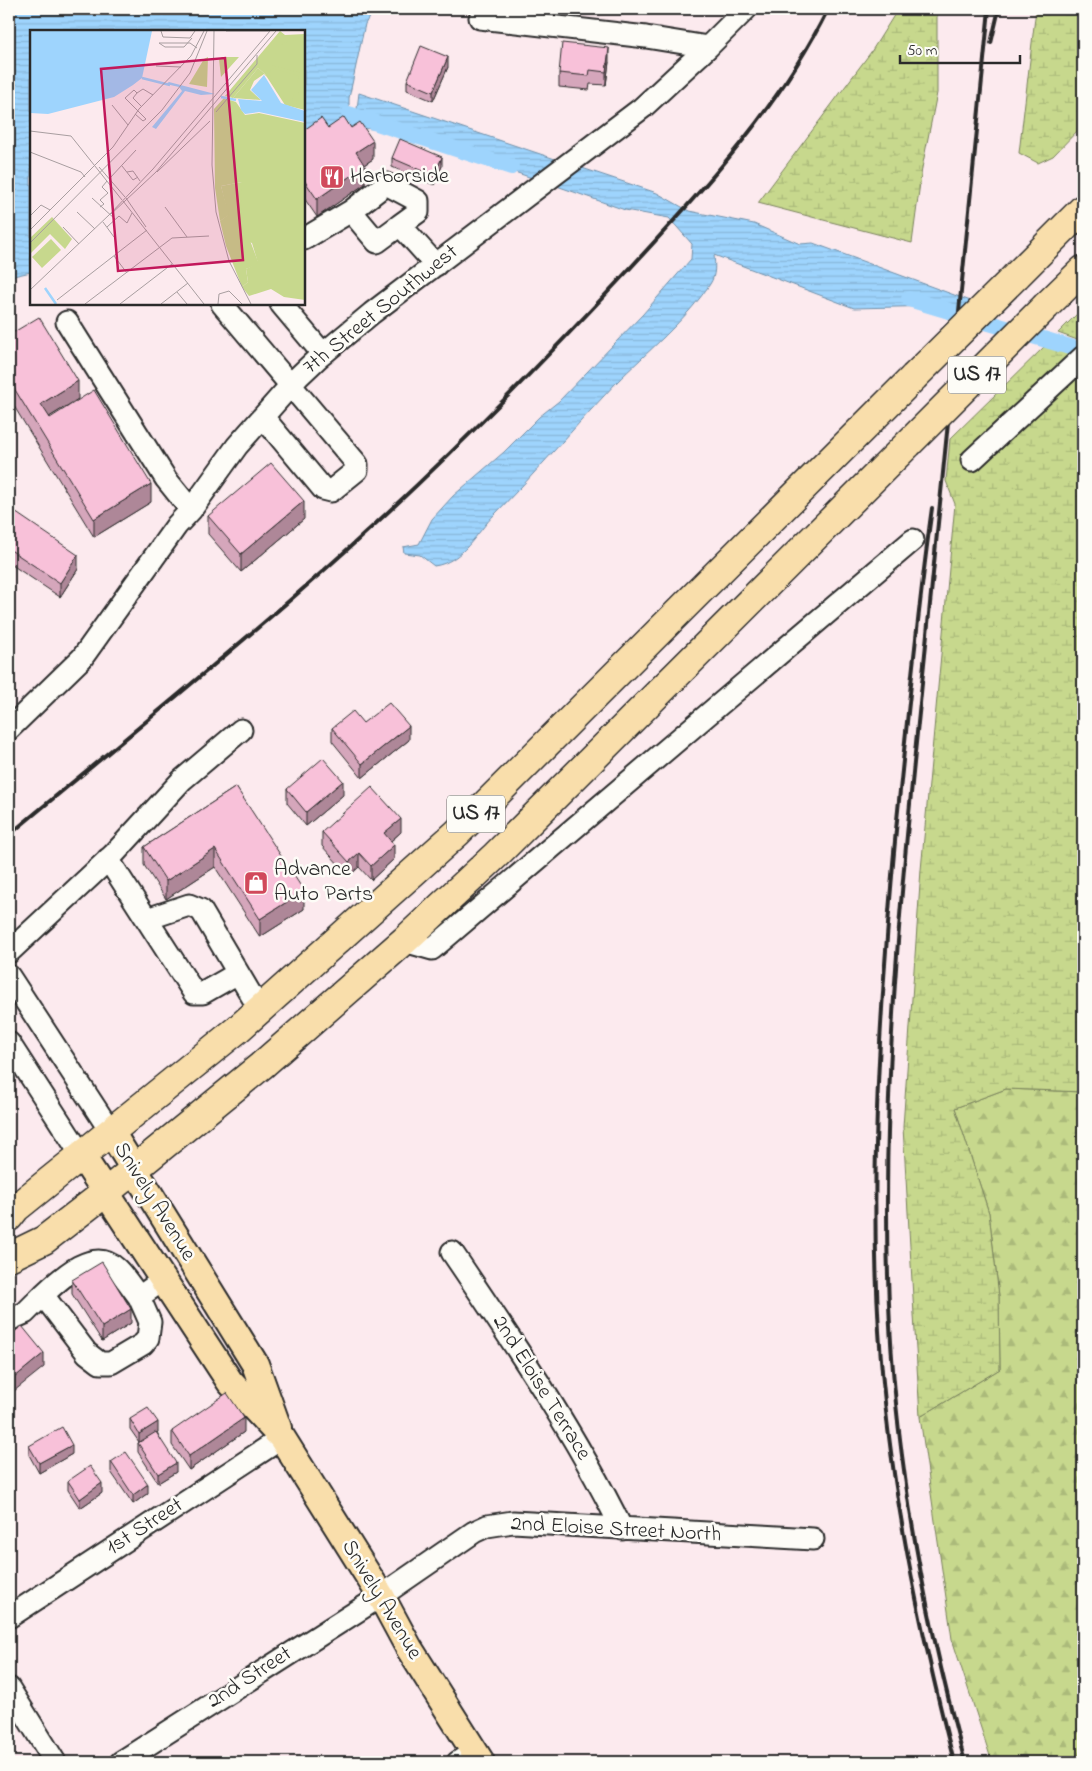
<svg xmlns="http://www.w3.org/2000/svg" width="1092" height="1771" font-family="'Indie Flower',sans-serif">
  <style>
    .grass { fill: url(#grass-dots); stroke: #79825c }
    .forest { fill: url(#forest-firs); stroke: #79825c }
    .wetland { fill: url(#wetland-marsh); stroke: #79825c }
    .water { fill: url(#water-rules); stroke: #7090a9 }
    .lines { fill: none; stroke-linecap: round; stroke-linejoin: round }
    .canal { stroke: #9ed4fd; stroke-width: 16 }
    .minor-casing { stroke: #2b2b2b; stroke-width: 25 }
    .major-casing { stroke: #2b2b2b; stroke-width: 30 }
    .highway-casing { stroke: #2b2b2b; stroke-width: 31 }
    .minor { stroke: #fdfcf7; stroke-width: 21 }
    .major { stroke: #f9deab; stroke-width: 26 }
    .highway { stroke: #f9deab; stroke-width: 28 }
    .rail { stroke: #2b2b2b; stroke-width: 4 }
    .highway-bridge-casing { stroke: #2b2b2b; stroke-width: 31; stroke-linecap: butt }
    .highway-bridge { stroke: #f9deab; stroke-width: 28 }
    .wall { fill: #d5a6bb; stroke: #2b2b2b }
    .shaded-wall { fill: #ae8798; stroke: #2b2b2b }
    .building { fill: #f8c1d9; stroke: #2b2b2b }
    .labels { text-anchor: middle; dominant-baseline: central; stroke-width: 5; stroke-linejoin: round; paint-order: stroke }
    .shield { fill: #fdfcf7; stroke: #6a6a68; stroke-width: 1 }
    .shield-label { font-size: 21px; font-weight: bold; fill: #2b2b2b }
    .poi-label { font-size: 22px; fill: #2b2b2b; stroke: #fdfcf7; text-anchor: start }
    .street-label { font-size: 22px; fill: #2b2b2b; stroke: #fdfcf7 }
    .inset-river { fill: none; stroke: #9ed4fd; stroke-width: 2.5 }
    .inset-road { fill: none; stroke: #a89ea0; stroke-width: 1 }
    .view { fill: #c2185b; fill-opacity: 0.15; stroke: #c2185b; stroke-width: 2.5 }
    .inset-edge { fill: none; stroke: #2b2b2b; stroke-width: 2.5 }
  </style>
  <defs>
    <pattern id="grass-dots" width="8" height="8" patternUnits="userSpaceOnUse" patternTransform="scale(1.25)"><rect width="8" height="8" fill="#c7d88d"/><path d="M2 2h.1M6 6h.1" fill="none" stroke="#abba7a" stroke-width="1.8" stroke-linecap="round"/></pattern>
    <pattern id="forest-firs" width="22" height="20" patternUnits="userSpaceOnUse" patternTransform="scale(1.25)"><rect width="22" height="20" fill="#c7d88d"/><path d="M5 1l3.5 6h-7zM16 11l3.5 6h-7z" fill="#abba7a"/></pattern>
    <pattern id="wetland-marsh" width="20" height="14" patternUnits="userSpaceOnUse" patternTransform="scale(1.25)"><rect width="20" height="14" fill="#c7d88d"/><path d="M1 5h8M5 5V1M11 12h8M15 12V8" fill="none" stroke="#abba7a"/></pattern>
    <pattern id="water-rules" width="6" height="5" patternUnits="userSpaceOnUse" patternTransform="scale(1.25)"><rect width="6" height="5" fill="#9ed4fd"/><path d="M0 2.5h6" fill="none" stroke="#88b6d9"/></pattern>
  </defs>
  <rect width="100%" height="100%" fill="#fceaee"/>
  <filter id="ink" filterUnits="userSpaceOnUse"><feTurbulence type="fractalNoise" baseFrequency=".02" numOctaves="2"/><feDisplacementMap in="SourceGraphic" scale="10" xChannelSelector="R" yChannelSelector="G"/><feConvolveMatrix kernelMatrix="1 2 1 2 8 2 1 2 1" color-interpolation-filters="sRGB"/></filter>
  <g filter="url(#ink)">
    <path class="grass" d="M1083 308V342L1058 333Z"/>
    <path class="forest" d="M1006 1089 1083 1092V1762H992L952 1639 920 1417 1000 1369 999 1296 989 1213 955 1108Z"/>
    <path class="wetland" d="M898 9H937V93L922 168 912 243 758 203 871 52Z
      M1036 9H1083V125L1053 156 1038 163 1019 153Z
      M1046 345 1083 358V1092L1006 1089 955 1108 989 1213 999 1296 1000 1369 920 1417 903 1127 921 870 955 504 946 481 950 439Z"/>
    <path class="water" d="M9 9H374L365 24 349 98V114L304 145V31H31V272L9 277Z
      M359 93 558 160 535 179 500 167 484 155 407 133 346 126 356 117Z
      M579 167 657 193 689 211 754 224 800 244 813 243 976 303 964 315 939 306 854 308 714 255C715 265 716 275 710 284 687 319 646 353 616 383 575 426 537 472 495 514 476 533 463 562 434 566L420 555 404 553 403 547 419 544 432 519 453 496 504 452 539 417 559 401 643 314 691 259 692 244 669 218 625 210 554 185Z"/>
    <g class="lines">
      <path class="canal" d="M349 114 511 167
        M909 299 1083 351"/>
      <defs>
        <path id="minor" d="M480 18 646 37 708 47
          M351 211 386 184 418 201V212L400 225
          M304 239 351 211 377 242 400 225 436 265
          M222 304 357 464V470L331 491 323 489 263 417
          M281 304 323 354
          M67 322 166 479 191 510
          M972 460 1083 357
          M9 729 82 658 177 525 191 510 237 446 298 377 318 358 372 313 642 108 708 47 746 9
          M108 859 194 993H203L238 973
          M147 919 189 905 201 910 260 1010
          M404 941 432 949 913 540
          M9 952 113 855 182 780 241 730
          M9 976 111 1132
          M9 1043 82 1156
          M452 1252C513 1342 574 1431 622 1529
          M43 1295C60 1279 93 1246 117 1269 125 1277 132 1288 139 1297
          M9 1320 25 1313 43 1295 87 1353 100 1363H111L143 1344 148 1338 150 1322 139 1297 163 1280
          M9 1617 282 1438
          M9 1688 55 1762
          M121 1762 381 1596 474 1532 487 1526 513 1522 813 1539
          M458 1762 474 1752"/>
        <path id="major" d="M111 1132 255 1364 278 1428
          M82 1156 230 1382 282 1438 381 1596 409 1648 481 1762"/>
        <path id="highway" d="M1016 276 1083 209
          M1046 306 1083 270
          M9 1217 16 1208 238 1029 457 833 914 377
          M9 1257 44 1240 105 1193 261 1066 404 941 496 855 908 444"/>
      </defs>
      <use href="#minor" class="minor-casing"/>
      <use href="#major" class="major-casing"/>
      <use href="#highway" class="highway-casing"/>
      <use href="#minor" class="minor"/>
      <use href="#major" class="major"/>
      <use href="#highway" class="highway"/>
      <path class="rail" d="M991 43 999 9
        M932 508C917 615 907 722 896 830 881 996 869 1164 879 1331 888 1478 918 1621 954 1762
        M9 835C105 755 203 676 297 594 411 495 518 389 621 278 697 196 778 111 828 9
        M965 1762C926 1620 898 1474 890 1326 878 1098 903 871 926 644 947 433 967 221 989 9"/>
      <defs>
        <path id="highway-bridge" d="M914 377 1016 276
          M908 444 1046 306"/>
      </defs>
      <use href="#highway-bridge" class="highway-bridge-casing"/>
      <use href="#highway-bridge" class="highway-bridge"/>
    </g>
    <path class="wall" d="M609 62 606 85 590 84 589 90 559 87V73Z
      M448 67 433 101 407 90V81Z
      M328 128 373 159 364 165 365 184 317 217 304 198V130Z
      M392 158 442 166 434 185 392 167Z
      M9 335 78 399 49 417 151 502 94 537 9 398Z
      M9 508 78 569 60 597 9 563Z
      M208 516 304 519 241 572 208 534Z
      M363 723 409 740 362 778 332 741V728Z
      M236 787 304 909 260 937 215 867 166 899 144 865V847Z
      M287 789 343 795 306 826 287 803Z
      M322 832H401L391 841 394 859 371 880 359 867 349 876 322 846Z
      M72 1280 131 1323 102 1341 72 1294Z
      M130 1419 158 1432H157L176 1472 158 1483 138 1452V1443L139 1442 130 1429Z
      M172 1431 244 1432 189 1470 172 1445Z
      M29 1446 72 1454 39 1473 29 1455Z
      M111 1462 148 1493 133 1504 111 1472Z
      M68 1481 102 1493 80 1508 68 1490Z"/>
    <path class="shaded-wall" d="M609 48V62L606 85V72Z
      M448 57V67L433 101V92Z
      M373 141V159L356 170V152Z
      M442 157V166L434 185V176Z
      M365 166V184L317 217V199Z
      M78 381V399L41 422V404Z
      M151 484V502L94 537V519Z
      M304 501V519L241 572V554Z
      M78 555V569L60 597V583Z
      M409 726V740L362 778V764Z
      M343 781V795L306 826V812Z
      M401 819V832L384 847V833Z
      M394 845V859L371 880V866Z
      M215 849V867L166 899V881Z
      M359 853V867L349 876V862Z
      M304 891V909L260 937V919Z
      M131 1309V1323L102 1341V1327Z
      M44 1353V1367L9 1395V1382Z
      M244 1418V1432L189 1470V1456Z
      M158 1422V1432L139 1443V1434Z
      M72 1445V1454L39 1473V1463Z
      M176 1463V1472L158 1483V1474Z
      M102 1483V1493L80 1508V1499Z
      M148 1484V1493L133 1504V1495Z"/>
    <path class="building" d="M562 43 609 48 606 72 590 70 589 76 559 73Z
      M421 46 448 57 433 92 407 81Z
      M344 117 351 128 360 122 373 141 356 152 365 166 317 199 304 180V130L321 118 328 128Z
      M400 139 442 157 434 176 392 158Z
      M39 317 78 381 41 404 50 418 94 390 151 484 94 519 9 380V335Z
      M271 463 304 501 241 554 208 516Z
      M9 508 78 555 60 583 9 549Z
      M389 703 409 726 362 764 332 728 353 711 363 723Z
      M323 758 343 781 306 812 287 789Z
      M236 787 304 891 260 919 215 849 166 881 144 847Z
      M372 787 401 819 384 833 394 845 371 866 359 853 349 862 322 832Z
      M102 1262 131 1309 102 1327 72 1280Z
      M22 1326 44 1353 9 1382V1336Z
      M227 1393 244 1418 189 1456 172 1431Z
      M148 1408 158 1422 139 1434 130 1419Z
      M62 1427 72 1445 39 1463 29 1446Z
      M156 1432 176 1463 158 1474 138 1443Z
      M126 1452 148 1484 133 1495 111 1462Z
      M90 1466 102 1483 80 1499 68 1481Z"/>
  </g>
  <defs>
    <symbol id="restaurant-square" viewBox="-11 -11 22 22"><rect x="-9" y="-9" width="18" height="18" rx="4" fill="#d1495b" stroke="#fdfcf7"/><path d="M-5-6h1v4h1v-4h1v4h1v-4h1v5L-1.5 .5V6h-2V.5L-5-1ZM5-6V6H3V1.5H1.5Q1.5-4 5-6Z" fill="#fff"/></symbol>
    <symbol id="shop-square" viewBox="-11 -11 22 22"><rect x="-9" y="-9" width="18" height="18" rx="4" fill="#d1495b" stroke="#fdfcf7"/><path d="M-5-2.5h2.3a2.7 3.5 0 0 1 5.4 0H5L5.5 6h-11ZM-1.5-2.5h3a1.5 2.3 0 0 0-3 0Z" fill="#fff"/></symbol>
  </defs>
  <g fill-rule="evenodd">
    <use href="#restaurant-square" x="318" y="163" width="28" height="28"/>
    <use href="#shop-square" x="242" y="869" width="28" height="28"/>
  </g>
  <g class="labels">
    <g class="shield">
      <rect x="948" y="356.5" width="58" height="37" rx="4"/>
      <rect x="447" y="795.5" width="58" height="37" rx="4"/>
    </g>
    <g class="shield-label">
      <text x="977" y="375">US 17</text>
      <text x="476" y="814">US 17</text>
    </g>
    <g class="poi-label">
      <text x="350" y="177">Harborside</text>
      <text x="274" y="870">Advance<tspan x="274" dy="25">Auto Parts</tspan></text>
    </g>
    <g class="street-label">
      <text transform="translate(381 310) rotate(-39)">7th Street Southwest</text>
      <text transform="translate(154 1202) rotate(58)">Snively Avenue</text>
      <text transform="translate(541 1388) rotate(58)">2nd Eloise Terrace</text>
      <text transform="translate(145 1527) rotate(-33)">1st Street</text>
      <text transform="translate(616 1530) rotate(3)">2nd Eloise Street North</text>
      <text transform="translate(381 1600) rotate(59)">Snively Avenue</text>
      <text transform="translate(250 1678) rotate(-33)">2nd Street</text>
    </g>
  </g>
  <g transform="translate(30 30)">
    <rect width="275" height="275" fill="#fceaee"/>
    <path d="M250 1 255 5 275 4V80L255 75 235 44 228 38 203 68 195 66Z" fill="#c7d88d"/>
    <path d="M212 152 214 195 229 234 216 239 218 252 212 257 196 216 190 191 198 185 191 156ZM22 187 42 209 35 219 20 204 0 224V208Z" fill="#c7d88d"/>
    <path d="M178 27 177 57 159 54 174 29ZM192 27H209L191 47 189 29ZM228 38 235 44 237 47 234 44 224 51 220 60 231 70 203 68ZM194 68 206 72 215 85 229 83 275 93V270L254 267 241 259 219 266 212 257 218 252 216 239 228 233 222 213 216 211 211 179 212 152 191 156 199 185 190 191 185 158 184 79ZM21 209 31 220 12 238 2 227Z" fill="#c7d88d"/>
    <path d="M261 10 275 12 271 43 241 35 248 16ZM241 38 269 46 262 71 255 69 240 46ZM273 47 275 48V76L266 73Z" fill="#c7d88d"/>
    <path d="M0 1H122L112 48 103 55 84 67 18 84 0 83ZM234 45 251 73 275 81V92L229 82 215 84 211 80 208 69 232 71 221 60ZM139 52 185 64 171 65 155 61 126 99 122 97 152 61 149 57 136 54Z" fill="#9ed4fd"/>
    <path class="inset-river" d="M112 48 140 55M191 67 206 70M15 258 26 274"/>
    <path class="inset-road" d="M131 1 133 7 160 8 165 1M184 1 182 135 186 182 199 231 221 274M196 1H239M129 13 135 17H154L162 8M129 13H160L167 18M126 36 151 37M82 75 98 95M111 76 103 68 107 63 113 59 123 65M186 82 227 34V25M105 84 113 91 116 89 95 68 104 60 107 63M0 101 41 106 92 170M0 122 51 142 55 147M92 136 103 150 108 147M69 137 95 167M97 142 103 141 110 151M127 142 180 91M80 148 106 120M62 168 85 189M96 168 116 197M93 171 174 274M70 177 74 174 70 170 78 163 72 157 77 151M135 177 157 207M47 182 65 199M81 184 126 142 246 1M0 186 11 175 20 180M73 192 84 207M33 197 49 214M77 197 89 186 97 193 102 183M0 200 83 117 109 79 161 26 174 1M0 213 132 80 160 43 177 1M84 226 97 243M0 260 79 185 123 139 240 1M147 262 157 274M27 270 117 200M55 274 142 208 179 206M90 274 142 234M131 274 158 253M188 274 189 264 199 261 212 274"/>
    <path class="view" d="M195 28 213 230 88 241 71 39Z"/>
    <rect width="275" height="275" class="inset-edge"/>
  </g>
  <rect width="1092" height="1771" fill="none" stroke="#fdfcf7" stroke-width="30"/>
  <rect x="15" y="15" width="1062" height="1741" fill="none" stroke="#2b2b2b" stroke-width="2" filter="url(#ink)"/>
  <path d="M900 55v8h120v-8" fill="none" stroke="#2b2b2b" stroke-width="2.5"/>
  <text x="907" y="55" font-size="15" fill="#2b2b2b" stroke="#fdfcf7" stroke-width="4" paint-order="stroke">50 m</text>
</svg>
